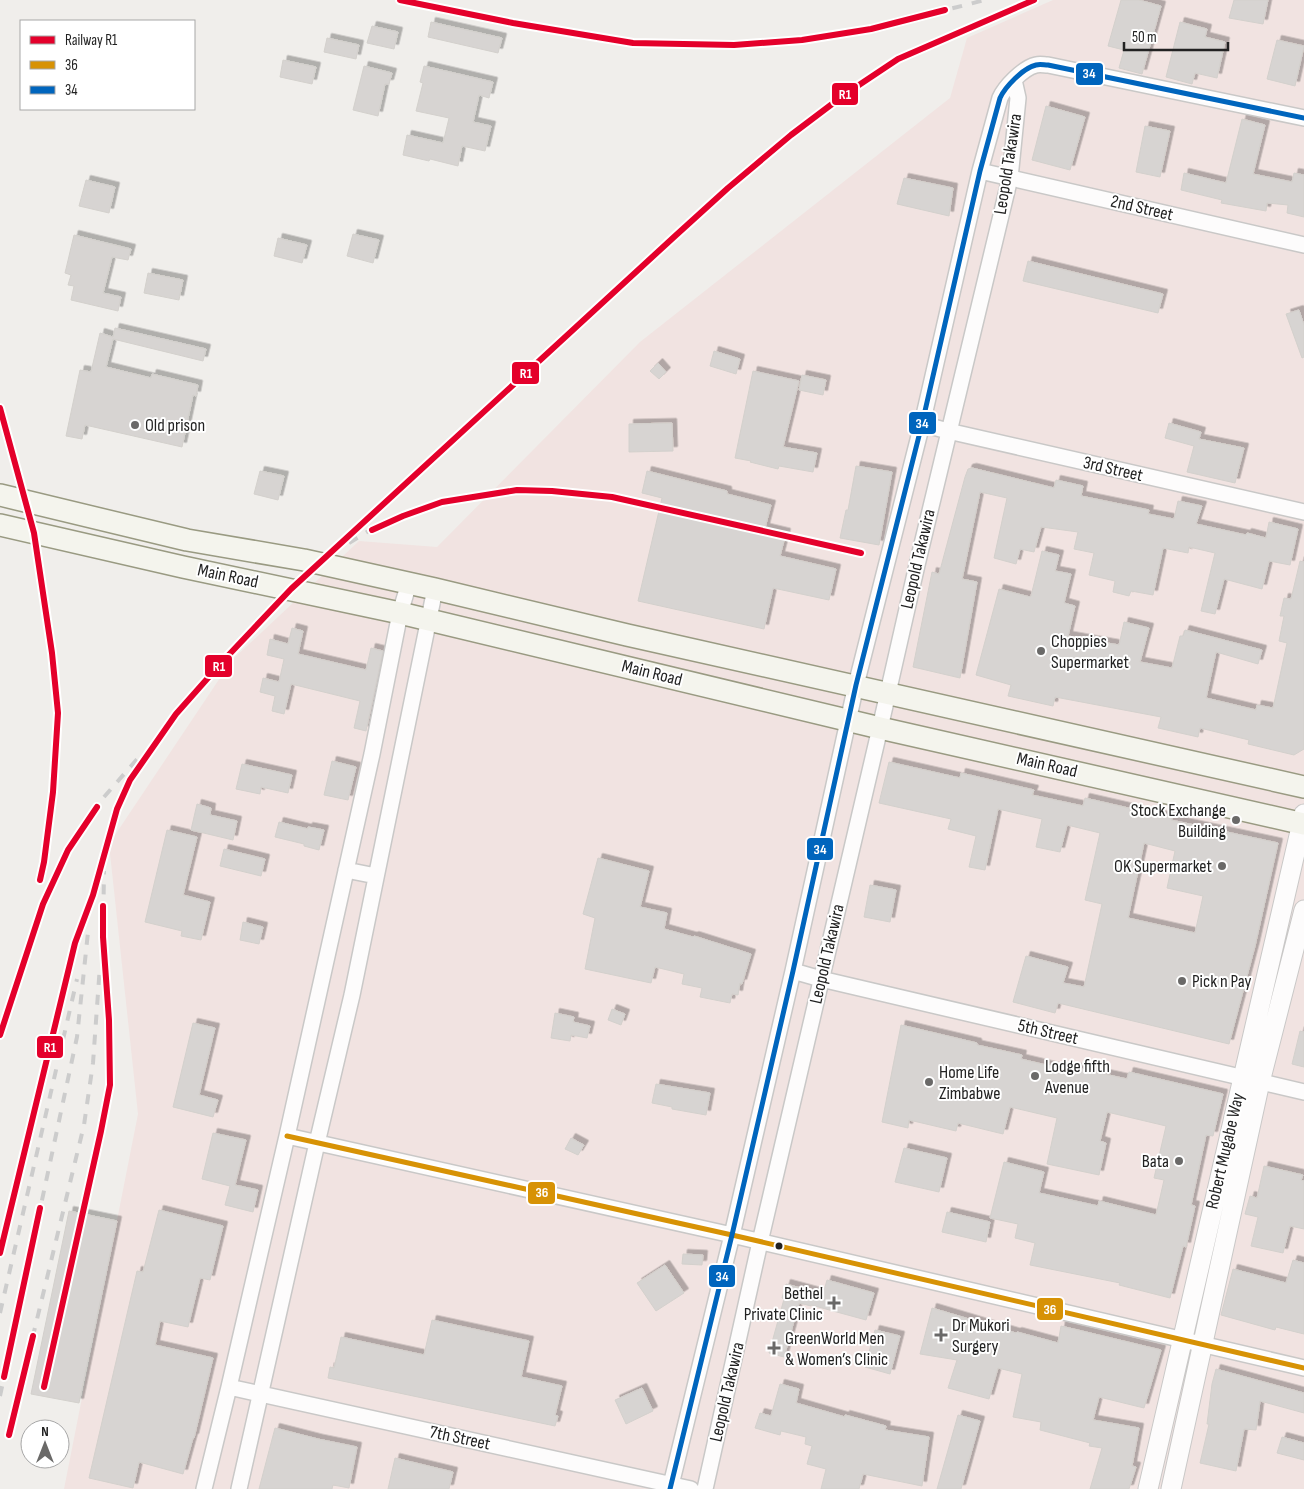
<svg xmlns="http://www.w3.org/2000/svg" width="1304" height="1489" font-family="'Sofia Sans Condensed',sans-serif">
  <style>
    .commercial { fill: #f1e3e1 }
    .building { fill: #d7d4d2; stroke: #d3d0cc; fill-rule: evenodd; filter: url(#shadow) }
    .lines { fill: none; stroke-linecap: round; stroke-linejoin: round }
    .minor-casing { stroke: #c9c8c7; stroke-width: 18 }
    .tertiary-casing { stroke: #c9c8c7; stroke-width: 21 }
    .secondary-casing { stroke: #999a82; stroke-width: 24 }
    .minor { stroke: #fdfcfc; stroke-width: 15 }
    .tertiary { stroke: #fdfcfc; stroke-width: 19 }
    .secondary { stroke: #f4f4ed; stroke-width: 21 }
    .rail { stroke: #ccc; stroke-width: 4; stroke-dasharray: 10 10; stroke-linecap: butt }
    .bus-1-casing { stroke: #fff; stroke-width: 9 }
    .bus-2-casing { stroke: #fff; stroke-width: 9 }
    .bus-1 { stroke: #d79205; stroke-width: 5 }
    .bus-2 { stroke: #0065bd; stroke-width: 5 }
    .rail-1-casing { stroke: #fff; stroke-width: 10 }
    .rail-1 { stroke: #e4002b; stroke-width: 6 }
    .poi-dot { fill: #6a6968; stroke: #fff; stroke-width: 2 }
    .bus-dot { fill: #222; stroke: #fff; stroke-width: 2 }
    .labels { text-anchor: middle; dominant-baseline: central; stroke-width: 4; stroke-linejoin: round; paint-order: stroke }
    .street-label { font-size: 18px; fill: #222; stroke: #fff }
    .poi-label { font-size: 18px; fill: #222; stroke: #fff; text-anchor: start }
    .line-badge { stroke: #fff; stroke-width: 2 }
    .badge-label { font-size: 14px; text-anchor: middle; font-weight: bold; fill: #fff }
  </style>
  <defs>
    <filter id="shadow"><feDropShadow dx="4.5" dy="-4.5" stdDeviation="0" flood-color="#0004"/></filter>
  </defs>
  <rect width="100%" height="100%" fill="#f0eeeb"/>
  <path class="commercial" d="M1053 0H1304V1489H64L138 1114 109 844 232 660 359 541 437 547 640 342 950 98 967 38Z"/>
  <path class="building" d="M1121 0H1139L1161 6 1142 74 1119 68 1124 50 1108 46Z
    M1234 0H1268L1263 24 1229 18Z
    M431 22 502 38 498 53 428 37Z
    M1180 22 1207 29 1205 37 1225 42 1217 78 1195 73 1192 84 1166 77Z
    M372 26 398 32 394 49 367 43Z
    M327 38 359 45 356 59 324 52Z
    M1277 40 1304 46 1295 86 1267 79Z
    M283 60 316 67 312 84 280 77Z
    M364 66 392 73 389 84H385L378 116 353 110Z
    M424 66 493 82 489 98 479 95 473 122 491 126 485 151 462 146 458 166 430 159 429 161 403 155 407 135 443 143 449 118 416 111 423 83 420 82Z
    M1046 106 1085 117 1070 170 1032 160Z
    M1242 119 1265 125 1253 174 1292 182 1294 173 1304 175V217L1287 213 1288 205 1267 203 1266 211 1221 203 1222 200 1181 190 1184 173 1226 183Z
    M1145 126 1170 131 1160 177 1136 172Z
    M904 178 953 188 949 216 897 204Z
    M86 180 115 187 109 213 79 206Z
    M353 234 379 240 373 263 347 256Z
    M74 235 131 249 128 260 112 257 103 293 121 297 118 311 71 300 74 286 68 285 71 275 65 273Z
    M278 238 307 245 302 263 274 256Z
    M1028 261 1163 294 1158 313 1023 281Z
    M148 273 183 280 179 300 144 293Z
    M1299 310 1304 325V357L1302 358 1286 314Z
    M115 328 206 349 203 361 113 339 106 367 151 378 152 374 198 385 196 396 193 395 182 447 85 425 82 439 66 436 80 370 91 372 100 333 113 337Z
    M714 351 740 359 736 374 710 366Z
    M658 363 666 372 659 379 650 371Z
    M753 371 799 381 783 447 817 453 813 472 779 466 778 469 750 462 751 461 735 458Z
    M802 375 826 380 823 395 799 390Z
    M672 423 673 451 629 452V424Z
    M1169 423 1201 432 1199 439 1244 448 1235 483 1187 472 1194 446 1165 438Z
    M856 466 892 472 879 545 840 538 846 510H848Z
    M972 468 1054 488 1056 480 1083 486 1081 496 1149 510 1148 514 1174 519 1178 501 1202 506 1196 524 1246 535 1247 533 1266 538 1269 522 1298 529 1290 565 1269 561 1262 589 1224 579 1215 614 1201 611 1215 553 1189 547 1188 553 1163 548 1153 595 1131 591 1129 596 1113 592 1115 581 1089 575 1094 553 1074 549 1078 532 1041 527 1034 552 1020 549 1016 564 994 558 1007 498 980 492 962 579 977 582 960 678 913 667 932 572 939 574 965 477 968 469Z
    M260 471 284 476 278 500 254 494Z
    M647 471 727 491V494L771 505 765 528 786 533 780 556 836 569 829 600 773 588 764 629 638 601 662 498 642 493Z
    M1042 551 1059 555 1055 571 1071 574 1064 603 1075 606 1068 636 1119 645 1124 622 1149 628 1140 662 1172 668 1180 636H1183L1185 630 1262 650 1258 664 1216 652 1206 698 1256 710 1257 705 1273 708 1287 643 1279 641 1284 616H1280L1284 598 1291 599 1300 561 1304 562V749L1294 755 1248 744 1249 740 1200 728 1198 737 1158 728 1161 717 1055 697 1053 706 1008 696 1011 685 976 675 999 589 1030 597 1031 596Z
    M292 628 303 631 298 654 366 670 371 648 383 651 366 731 354 728 360 701 291 684 284 714 272 711 275 696 260 692 263 678 279 682 284 659 267 655 270 639 288 644Z
    M332 761 356 767 348 800 324 795Z
    M889 762 960 778 961 773 1034 790 1032 795 1083 806 1085 798 1172 818 1171 820 1278 843 1255 946 1229 1044 1058 1003 1055 1013 1013 1002 1026 956 1068 967 1063 983 1084 987 1102 904 1085 900 1100 833 1067 825 1060 852 1036 847 1042 819 998 809 985 870 969 867 976 836 948 829 951 819 879 803ZM1144 843 1175 851 1167 888 1203 896 1195 933 1128 918Z
    M242 764 292 775 288 793 261 787 260 794 236 789Z
    M197 804 211 808 210 815 237 821 233 840 191 830Z
    M279 822 308 829V827L324 830 319 850 304 846V844L275 837Z
    M167 830 197 837 183 895 210 902 201 940 181 936 182 931 145 922Z
    M224 849 265 859 261 876 220 866Z
    M598 858 649 871 640 907 667 913 664 929 693 937 694 936 751 954 742 984 740 983 738 995 732 994 730 1003 700 997 702 988 682 984 684 974 655 967 651 983 585 969 595 918 583 914Z
    M870 885 896 890 890 922 864 917Z
    M243 922 263 927 259 944 240 940Z
    M612 1009 625 1014 621 1025 608 1020Z
    M555 1013 574 1017 573 1022 590 1026 587 1038 571 1035 570 1041 551 1038Z
    M193 1023 215 1028 199 1095 218 1100 213 1117 173 1107Z
    M901 1025 977 1043V1045L1022 1055 1021 1059 1071 1071 1072 1067 1127 1079 1129 1072 1223 1094 1213 1136 1206 1135 1191 1205 1195 1206 1186 1247 1183 1246 1170 1298 1119 1285 1120 1283 1030 1265 1035 1243 1015 1238 1018 1224 990 1218 1004 1162 1044 1172 1039 1193 1098 1206 1099 1201 1156 1215 1164 1180 1154 1178 1166 1126 1107 1112 1100 1141 1106 1143 1099 1175 1047 1164 1057 1118 1010 1107 1003 1134 958 1123 956 1131 909 1120 908 1128 882 1122Z
    M1300 1031 1304 1032V1067L1292 1064Z
    M656 1084 710 1093 706 1115 672 1109V1107L652 1103Z
    M213 1133 246 1140 235 1185 258 1190 253 1212 225 1205 230 1186 202 1179Z
    M571 1138 584 1145 578 1155 565 1149Z
    M904 1148 947 1158 939 1192 895 1182Z
    M1264 1166 1303 1175 1301 1180 1304 1181V1229L1290 1226 1283 1253 1251 1246 1258 1217 1245 1214 1250 1196 1257 1198Z
    M159 1210 223 1226 210 1280 200 1278 188 1327 160 1321 155 1345 213 1358 194 1438H193L183 1474 139 1462 133 1488 89 1478 137 1271 143 1272Z
    M69 1211 117 1221 79 1403 31 1394Z
    M947 1212 990 1222 986 1242 942 1232Z
    M683 1254 703 1255 702 1265 682 1264Z
    M1293 1260 1304 1263V1334L1276 1327 1275 1330 1221 1315 1233 1269 1286 1283Z
    M665 1265 684 1293 656 1311 637 1283Z
    M827 1280 874 1293 866 1320 811 1305V1306L799 1303 784 1357 769 1353 784 1299 782 1298 786 1284 823 1294Z
    M932 1308 1016 1333 1017 1332 1058 1343 1061 1326 1161 1350 1144 1408 1099 1397 1093 1420 1139 1428 1132 1466 1136 1467 1129 1489H1090L1102 1448 1089 1446 1090 1443 1040 1430 1041 1422 1013 1417 1022 1374 998 1368 989 1399 948 1388 957 1360 920 1354Z
    M432 1320 529 1341 521 1377 562 1386 555 1415 558 1416 555 1426 328 1378 330 1367 334 1368 341 1337 424 1355Z
    M875 1330 900 1336 890 1374 865 1367Z
    M1216 1369 1304 1393V1413L1260 1401 1256 1430 1244 1429 1236 1471 1200 1463 1209 1424H1207L1212 1384Z
    M780 1384 799 1389 796 1403 845 1417V1415L886 1426 885 1430 929 1437 922 1486 863 1474 859 1489H821L826 1469 807 1464 812 1446 805 1444 806 1437 781 1431 780 1435 755 1428 760 1413 771 1416Z
    M642 1388 653 1411 626 1424 615 1400Z
    M958 1415 980 1421 961 1489H937Z
    M275 1428 318 1439 357 1447 349 1488 333 1485 332 1489H259Z
    M1282 1437 1304 1443V1460L1277 1453Z
    M395 1458 453 1472 449 1489H388Z"/>
  <g class="lines">
    <defs>
      <path id="minor" d="M980 171 1304 245
        M922 424 948 431 1304 512
        M346 870 376 876
        M793 971 821 979 1304 1092
        M287 1136 732 1235 1304 1368
        M229 1387 691 1489
        M204 1489 229 1387 287 1136 372 754 400 613 409 583
        M239 1489 317 1143 352 995 435 589
        M670 1489 732 1235 793 971 856 685 922 424 980 171 1000 98C1005 87 1023 68 1036 65 1040 64 1044 65 1048 65L1304 118
        M705 1489 760 1242 880 728 917 565 1010 178 1018 98 1014 80"/>
      <path id="tertiary" d="M1148 1489 1304 814
        M1171 1489 1260 1082 1304 910"/>
      <path id="secondary" d="M0 495 187 540 304 560 435 589 627 635 1304 787
        M0 525 183 567 400 613 880 728 1304 824"/>
    </defs>
    <use href="#minor" class="minor-casing"/>
    <use href="#tertiary" class="tertiary-casing"/>
    <use href="#secondary" class="secondary-casing"/>
    <use href="#minor" class="minor"/>
    <use href="#tertiary" class="tertiary"/>
    <use href="#secondary" class="secondary"/>
    <path class="rail" d="M400 0 513 23 633 43 734 45 802 40 871 29 985 0
      M349 543 367 532 403 516 442 502 517 490 552 491 612 497 861 553
      M104 797 139 757
      M0 1035 23 964
      M0 1253 75 943 93 895 117 809 130 780 176 714 223 661 291 589 674 237 728 188 791 135 844 95 898 59 1034 0
      M0 1313 77 979
      M44 1387 101 1131 110 1085 109 1020 103 937 104 871
      M0 1396 77 1037 88 932
      M9 1435 84 1125 93 1063 100 965"/>
    <defs>
      <path id="bus-1" d="M287 1136 732 1235 1304 1368"/>
      <path id="bus-2" d="M670 1489 732 1235 793 971 856 685 922 424 980 171 1000 98C1005 87 1023 68 1036 65 1040 64 1044 65 1048 65L1304 118"/>
    </defs>
    <use href="#bus-1" class="bus-1-casing"/>
    <use href="#bus-2" class="bus-2-casing"/>
    <use href="#bus-1" class="bus-1"/>
    <use href="#bus-2" class="bus-2"/>
    <defs>
      <path id="rail-1" d="M400 0 513 23 633 43 734 45 802 40 871 29 945 10
        M0 408 34 533 52 653 58 713 53 792 44 862 40 880
        M372 530 403 516 442 502 517 490 552 491 612 497 861 553
        M0 1035 43 904 68 850 97 807
        M0 1253 75 943 93 895 117 809 130 780 176 714 223 661 291 589 674 237 728 188 791 135 844 95 898 59 1034 0
        M4 1377 40 1208
        M44 1387 101 1131 110 1085 109 1020 103 937V906
        M9 1435 33 1336"/>
    </defs>
    <use href="#rail-1" class="rail-1-casing"/>
    <use href="#rail-1" class="rail-1"/>
  </g>
  <g class="poi-dot">
    <circle cx="135" cy="425" r="5"/>
    <circle cx="1041" cy="651" r="5"/>
    <circle cx="1236" cy="820" r="5"/>
    <circle cx="1222" cy="866" r="5"/>
    <circle cx="1182" cy="981" r="5"/>
    <circle cx="1035" cy="1076" r="5"/>
    <circle cx="929" cy="1082" r="5"/>
    <circle cx="1179" cy="1161" r="5"/>
    <path d="M831.5 1295.5h5v5h5v5h-5v5h-5v-5h-5v-5h5z"/>
    <path d="M938.5 1327.5h5v5h5v5h-5v5h-5v-5h-5v-5h5z"/>
    <path d="M771.5 1340.5h5v5h5v5h-5v5h-5v-5h-5v-5h5z"/>
  </g>
  <circle class="bus-dot" cx="779" cy="1246" r="4.5"/>
  <g class="labels">
    <g class="street-label">
      <text transform="translate(1008 164) rotate(-81)">Leopold Takawira</text>
      <text transform="translate(1142 208) rotate(13)">2nd Street</text>
      <text transform="translate(1113 469) rotate(13)">3rd Street</text>
      <text transform="translate(918 559) rotate(-77)">Leopold Takawira</text>
      <text transform="translate(228 576) rotate(12)">Main Road</text>
      <text transform="translate(652 673) rotate(14)">Main Road</text>
      <text transform="translate(1047 765) rotate(13)">Main Road</text>
      <text transform="translate(827 954) rotate(-77)">Leopold Takawira</text>
      <text transform="translate(1048 1032) rotate(13)">5th Street</text>
      <text transform="translate(1225 1151) rotate(-77)">Robert Mugabe Way</text>
      <text transform="translate(727 1392) rotate(-77)">Leopold Takawira</text>
      <text transform="translate(460 1438) rotate(12)">7th Street</text>
    </g>
    <g class="poi-label">
      <text x="145" y="425">Old prison</text>
      <text x="1051" y="641">Choppies<tspan x="1051" dy="21">Supermarket</tspan></text>
      <text x="1226" y="810" text-anchor="end">Stock Exchange<tspan x="1226" dy="21">Building</tspan></text>
      <text x="1212" y="866" text-anchor="end">OK Supermarket</text>
      <text x="1192" y="981">Pick n Pay</text>
      <text x="1045" y="1066">Lodge fifth<tspan x="1045" dy="21">Avenue</tspan></text>
      <text x="939" y="1072">Home Life<tspan x="939" dy="21">Zimbabwe</tspan></text>
      <text x="1169" y="1161" text-anchor="end">Bata</text>
      <text x="823" y="1293" text-anchor="end">Bethel<tspan x="823" dy="21">Private Clinic</tspan></text>
      <text x="952" y="1325">Dr Mukori<tspan x="952" dy="21">Surgery</tspan></text>
      <text x="785" y="1338">GreenWorld Men<tspan x="785" dy="21">&amp; Women’s Clinic</tspan></text>
    </g>
  </g>
  <g class="line-badge">
    <rect x="1075" y="62" width="29" height="24" rx="5" fill="#0065bd"/>
    <rect x="831" y="82" width="28" height="24" rx="5" fill="#e4002b"/>
    <rect x="511" y="361" width="29" height="24" rx="5" fill="#e4002b"/>
    <rect x="908" y="411" width="29" height="24" rx="5" fill="#0065bd"/>
    <rect x="204" y="654" width="29" height="24" rx="5" fill="#e4002b"/>
    <rect x="806" y="837" width="28" height="24" rx="5" fill="#0065bd"/>
    <rect x="36" y="1035" width="28" height="24" rx="5" fill="#e4002b"/>
    <rect x="527" y="1181" width="29" height="24" rx="5" fill="#d79205"/>
    <rect x="708" y="1264" width="28" height="24" rx="5" fill="#0065bd"/>
    <rect x="1036" y="1297" width="28" height="24" rx="5" fill="#d79205"/>
  </g>
  <g class="badge-label">
    <text x="1089" y="78">34</text>
    <text x="845" y="99">R1</text>
    <text x="526" y="378">R1</text>
    <text x="922" y="428">34</text>
    <text x="219" y="671">R1</text>
    <text x="820" y="854">34</text>
    <text x="50" y="1052">R1</text>
    <text x="542" y="1197">36</text>
    <text x="722" y="1281">34</text>
    <text x="1050" y="1314">36</text>
  </g>
  <rect x="20" y="20" width="175" height="90" fill="#ffffff" stroke="#a7a7a7"/>
  <rect x="30" y="36" width="25" height="8" fill="#e4002b" stroke="#a7a7a7"/>
  <text x="65" y="45" font-size="15" fill="#222222">Railway R1</text>
  <rect x="30" y="61" width="25" height="8" fill="#d79205" stroke="#a7a7a7"/>
  <text x="65" y="70" font-size="15" fill="#222222">36</text>
  <rect x="30" y="86" width="25" height="8" fill="#0065bd" stroke="#a7a7a7"/>
  <text x="65" y="95" font-size="15" fill="#222222">34</text>
  <g transform="translate(45 1444)"><circle r="24" fill="#ffffff" stroke="#a7a7a7"/>
  <path d="M0-4L9 19L0 12L-9 19Z" fill="#6a6968"/>
  <text y="-8" font-size="14" font-weight="bold" text-anchor="middle" fill="#222222">N</text>
  </g>
  <path d="M1124 42v8h104v-8" fill="none" stroke="#222222" stroke-width="2.5"/>
  <text x="1132" y="42" font-size="15" fill="#222222" stroke="#ffffff" stroke-width="4" paint-order="stroke">50 m</text>
</svg>
